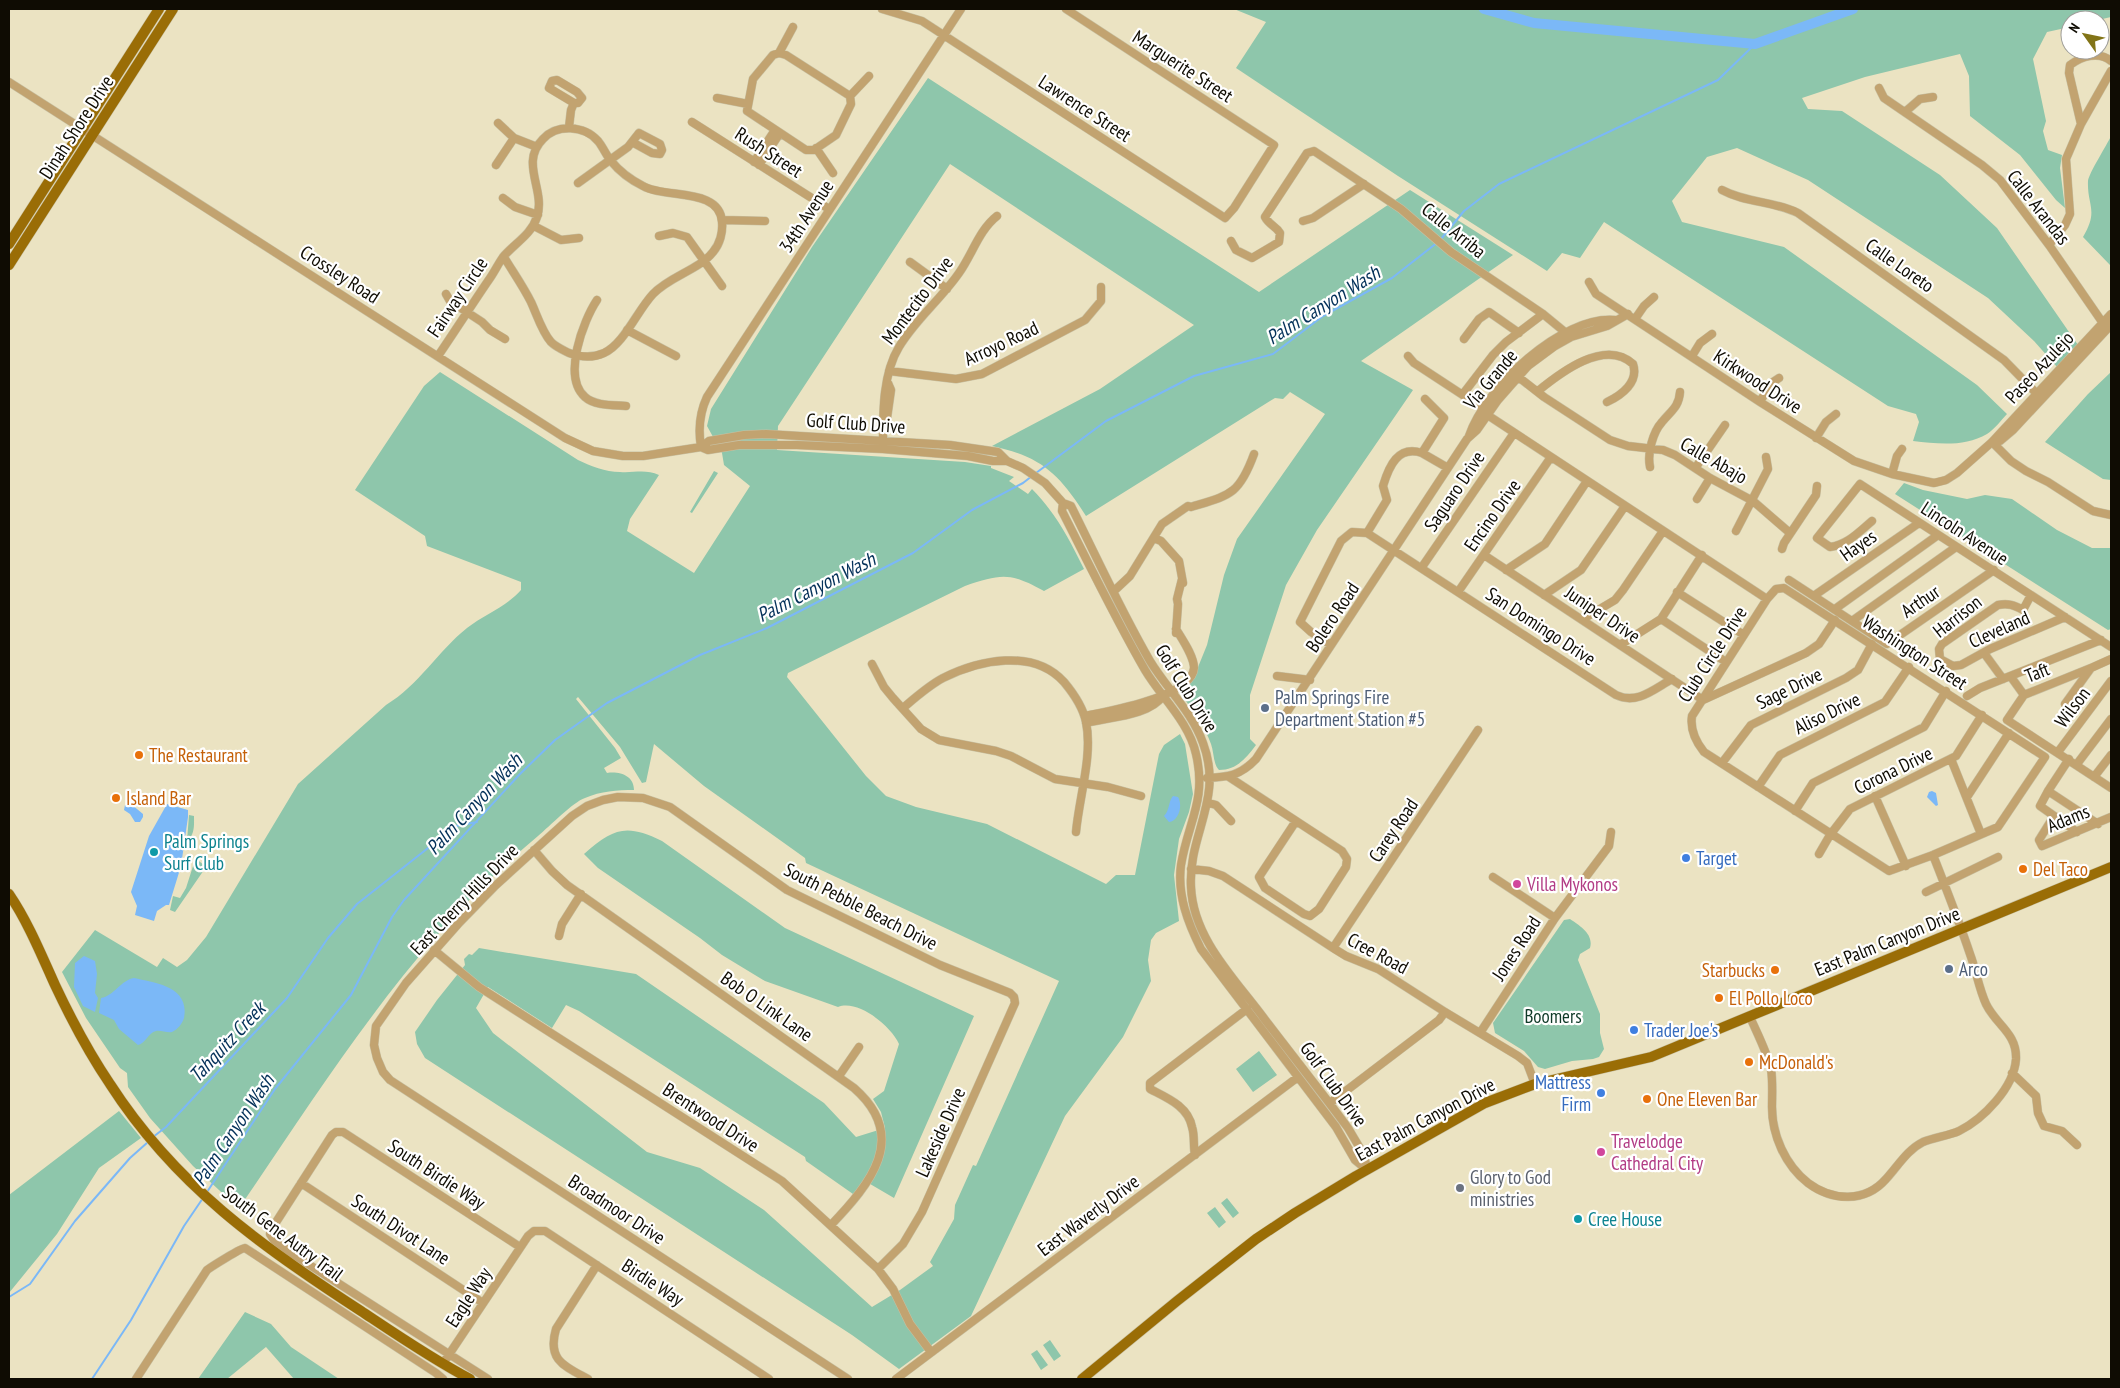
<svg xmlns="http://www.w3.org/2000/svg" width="2120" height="1388" font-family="'PT Sans Narrow',sans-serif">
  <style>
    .green { fill: #8ec6ab }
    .water { fill: #7bb8f7 }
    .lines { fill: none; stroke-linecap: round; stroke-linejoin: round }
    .stream { stroke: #7bb8f7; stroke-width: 2 }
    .river { stroke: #7bb8f7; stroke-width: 10 }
    .minor-casing { stroke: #c8c1a3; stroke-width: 9 }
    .major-casing { stroke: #c8c1a3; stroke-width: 11 }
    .minor { stroke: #c2a370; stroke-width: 8 }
    .major { stroke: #9a6d06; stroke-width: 10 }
    .service-dot { fill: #5c6f8a; stroke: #fff; stroke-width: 2 }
    .food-dot { fill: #e8710a; stroke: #fff; stroke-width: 2 }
    .culture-dot { fill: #0f9aa8; stroke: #fff; stroke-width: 2 }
    .shop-dot { fill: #3f7fe0; stroke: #fff; stroke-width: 2 }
    .hotel-dot { fill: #d1479c; stroke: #fff; stroke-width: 2 }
    .worship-dot { fill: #6b7280; stroke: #fff; stroke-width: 2 }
    .labels { text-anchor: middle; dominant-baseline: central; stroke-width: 4.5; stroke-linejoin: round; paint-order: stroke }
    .street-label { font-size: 19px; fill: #0f0c03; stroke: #fff }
    .service-label { font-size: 19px; fill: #4e5e75; stroke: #fff; text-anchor: start }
    .food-label { font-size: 19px; fill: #c56008; stroke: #fff; text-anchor: start }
    .culture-label { font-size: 19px; fill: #0d838f; stroke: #fff; text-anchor: start }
    .shop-label { font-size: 19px; fill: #366cbe; stroke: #fff; text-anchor: start }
    .hotel-label { font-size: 19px; fill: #b23c85; stroke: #fff; text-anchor: start }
    .park-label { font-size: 19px; fill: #0f3a28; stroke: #fff }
    .worship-label { font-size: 19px; fill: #5b616d; stroke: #fff; text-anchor: start }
    .water-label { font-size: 20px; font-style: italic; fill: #043159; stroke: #fff }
  </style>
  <rect width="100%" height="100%" fill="#ebe3c2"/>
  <path class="green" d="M1234 9H2111V17L2098 20H2070V27L2047 32 2033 59 2046 121 2043 131 2048 150 2062 155 2060 168 2065 208 2056 200 2020 155 1970 116 1969 76 1960 54 1865 77 1802 98 1808 109 1842 111 1940 175 1997 228 2078 345 2057 367 2034 341 1988 298 1808 180 1737 148 1707 157 1672 201 1682 222 1784 247 1977 385 2007 414C2001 420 1995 429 1987 434 1965 447 1938 444 1913 441L1919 422 1916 414 1888 406 1604 222 1580 258 1562 253 1547 271 1398 176 1236 68 1266 22Z
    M928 78 1259 292 1410 190 1513 255 1361 361 1413 390 1317 530 1286 585 1250 695V739L1256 745C1246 758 1237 770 1219 770 1213 764 1214 752 1211 744 1205 727 1193 711 1183 697L1182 692 1194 677 1207 645 1224 575 1237 539 1325 414 1290 392 1283 399 1275 398 1086 516C1059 474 1042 457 992 446L1100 389 1194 325 950 164 778 426 777 450 965 462 991 466V468L1014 477 1009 481 1028 494 1032 489C1057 515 1068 537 1084 569L1044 591C1010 572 1001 574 965 586L788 673 787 677 866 776 886 796 916 807 987 824 1106 884 1116 875H1135L1159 754 1164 745 1180 734 1185 744 1193 794 1189 812 1179 839 1174 875 1179 921 1156 933 1151 940 1148 960 1151 981 1123 1037 1065 1116 971 1316 899 1369 852 1335 425 1058 417 1044 415 1032 437 1000 465 965 464 959 469 954 472 955 479 948 636 974 824 1103 856 1137 885 1128 881 1112 873 1099 884 1091 899 1044C891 1026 858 999 838 1007L765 981 722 955 700 938 598 868 584 854C613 829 625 823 662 841L785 928 974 1016 894 1198 865 1181 853 1194 806 1161 805 1157 579 1011 566 1005 552 1028 488 987 476 1008 493 1033 647 1152 700 1168 764 1210 872 1307 900 1290 933 1266 930 1262 954 1219 955 1205 973 1165 976 1166 1059 981 806 863 805 858 704 786 654 744 646 782 642 783 620 747 578 697 576 699 615 748 621 758 604 768 607 773C620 771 634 776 634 790 617 790 601 791 585 798 573 802 550 826 538 836 416 937 331 1073 242 1204L232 1202 193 1166 150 1118 128 1087 127 1073 120 1068 86 1018 62 972 95 930 157 967 163 958 177 967 187 960 206 937 298 784 386 705C419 685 438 651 467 628 485 614 506 607 521 590V582L427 546 425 536 355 490 424 386 440 372 578 460C591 466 605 472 620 472 634 473 646 469 659 475L630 519 627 531 694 573 750 486 724 465 722 453 707 426 711 409 812 247Z
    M2111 136V264L2110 265 2083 237C2099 210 2087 206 2088 181 2089 173 2107 145 2111 136Z
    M2111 372V480L2103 479 2045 442 2088 394Z
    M714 471 718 473 692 513 690 512Z
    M1904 483 1923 490 1967 499 1985 495 2012 499 2057 530 2092 548H2111V629L2108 630 1895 494Z
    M189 815 194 816C194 826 195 834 187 841Z
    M199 861 206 867 175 912 170 910 173 896 180 898 186 888 194 863Z
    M1570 919C1580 926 1594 934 1590 948L1580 954 1578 960 1600 1014V1033L1604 1049 1599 1057 1593 1059 1572 1061 1545 1069 1538 1067 1524 1051 1495 1033 1493 1023 1564 920Z
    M1259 1051 1277 1075 1253 1092 1236 1069Z
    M119 1111 141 1138 99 1168 57 1234 9 1293V1195Z
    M1227 1198 1239 1213 1233 1218 1221 1203Z
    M1215 1207 1226 1222 1219 1228 1207 1213Z
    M245 1312 271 1324 291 1347 339 1379H294L266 1347 227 1379H198Z
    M1050 1340 1061 1356 1054 1361 1043 1345Z
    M1037 1350 1048 1365 1041 1370 1031 1354Z"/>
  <path class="water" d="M1932 791 1936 793 1938 805 1936 806 1927 797 1929 792Z
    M1173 796 1178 797C1183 805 1179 821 1169 822L1164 816C1170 810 1168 802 1173 796Z
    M131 804 143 814V817L140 822H135L130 814 124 810 125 805Z
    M167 804 188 810V817L181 866 169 905H166L157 911 154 921 135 915 137 906 131 892 149 836Z
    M84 956 95 961 97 974 95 993 98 998 95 1012 83 1006 74 987 75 963Z
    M134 978C155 983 190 986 184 1018 182 1024 178 1029 172 1032 167 1033 161 1030 156 1031 148 1033 146 1043 138 1045L119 1029 114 1020 99 1013 101 998C114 996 121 980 134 978Z"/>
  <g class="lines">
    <path class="stream" d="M1441 239 1464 211 1499 184 1718 80 1755 44
      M1036 473 1106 421 1194 376 1273 354 1323 316 1392 278 1438 242
      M153 1137 166 1127 287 998 328 938 357 904 456 826 477 822
      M207 1192 275 1089 351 995 392 917 404 900 520 774 555 740 607 703 700 655 767 628 913 553 972 510 1023 483 1032 476
      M9 1297 30 1284 75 1221 130 1158 148 1142
      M92 1379 131 1320 184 1226 203 1198"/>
    <path class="river" d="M1484 9 1534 23 1755 44 1853 9"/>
    <defs>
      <path id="minor" d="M882 9 922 21 1225 218 1234 208 1274 145 1066 9
        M779 53 786 55 850 96 851 104 836 135 814 150H806L747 111 753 79 773 55Z
        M779 53 793 27
        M2111 61C2099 51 2082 56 2070 65L2069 73 2081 124 2111 71
        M9 82 565 438 593 451 623 456H643L701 447 709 441 744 435 766 434 950 445 998 452 1007 461 1023 468 1045 483 1063 503 1071 506C1097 558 1121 611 1150 661 1167 689 1192 712 1203 743 1224 799 1188 834 1191 887 1193 938 1234 978 1263 1017 1291 1054 1320 1090 1348 1128L1364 1155 1367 1170
        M1879 88 1884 98 1982 165 2000 180 2049 245 2107 329
        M850 96 869 76
        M717 98 748 104
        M1905 112 1920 99 1933 97
        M692 122 829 209
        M498 123 514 138 537 147
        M569 127 571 110 574 103H578L582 98 577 92 557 80 552 81 549 88 574 103
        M816 148 833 173
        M754 162 775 130
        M496 165 514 138
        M759 165 780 133
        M578 183 628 147 639 133 660 144 662 150 660 154 652 153 632 142
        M1722 190C1746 203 1774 201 1798 213L2004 360 2042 399
        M503 198 515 207 538 215
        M722 220 765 221
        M1303 221 1313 218 1364 184
        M534 226 561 240 579 238
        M659 236 673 233 687 237 722 286
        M1231 241 1236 250 1252 258 1279 242 1280 233C1276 226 1269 225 1265 217L1307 153 1314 151 1401 209 1451 252 1543 314 1571 337
        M2049 245 2065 225 2070 214 2066 159 2081 124
        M910 262 947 289
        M1589 282 1596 294 1760 402 1854 461 1892 474 1934 483 1946 480 1957 473 1992 442 2111 314
        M446 294 450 301 482 322 490 330 505 339
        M597 300C583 321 562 377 585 397 595 406 613 405 626 406
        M1635 319 1644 306 1654 297
        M627 330 676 356
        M1464 339 1479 319 1489 312 1519 333
        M438 356C455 331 471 306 488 281 494 273 498 264 503 257 515 243 531 235 537 217 546 190 519 163 543 139 557 124 584 125 598 141 603 147 606 155 611 161 620 172 631 180 643 186 665 199 720 187 722 222 723 232 720 244 713 252 699 270 670 276 653 294 637 311 624 344 604 353 593 358 580 357 569 353 563 350 556 347 551 342 542 332 537 315 531 302 523 286 513 272 504 257
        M1408 356 1414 363 1478 405
        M1692 356 1700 343 1712 334
        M889 371 956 379 982 374 1085 320 1101 301V287
        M1512 372 1544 397 1610 440 1628 446 1663 450 1675 455 1710 478 1753 501 1790 533
        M1538 391C1560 373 1605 338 1633 364 1639 382 1622 395 1607 402
        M1463 394 1493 355 1506 342 1543 314
        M1760 402 1770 384 1779 378
        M1492 418 1767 599
        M886 425 891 390 888 383
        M1469 436C1485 388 1562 315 1615 320
        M1816 438 1826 422 1836 414
        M883 441C883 411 883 373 899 347 915 320 941 299 959 273 972 255 979 230 997 216
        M1992 442 2000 441 2013 430 2111 325
        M1992 442 2011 461 2026 471 2048 482 2093 511 2111 515
        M701 447C698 429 699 414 707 397L961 9
        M701 447 708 450 739 445H797L883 449 968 456 993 461H1007
        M1422 453 1448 468
        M1650 467C1647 453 1653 432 1662 422 1671 411 1679 407 1680 392
        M1696 467 1725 425
        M1892 474 1897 456 1902 449
        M1697 499 1710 478
        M1063 503 1062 511C1089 564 1115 618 1145 670 1161 697 1189 722 1196 754 1207 800 1188 822 1181 865 1177 895 1188 923 1201 949L1336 1127 1355 1160 1367 1170
        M1872 521C1859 532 1847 545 1830 547L1817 538 1860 484 2111 647
        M1736 531 1768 469 1766 457
        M1367 533 1616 695C1637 705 1654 689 1672 679
        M1154 538 1161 541 1179 561 1183 583
        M1782 549 1784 543 1816 495 1817 486
        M1484 555 1703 700 1806 653 1819 644 1835 620
        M1422 567 1514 433
        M1506 570 1545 544 1587 481
        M1789 580 1887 644 1994 570
        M1784 588 2045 757 1998 827 1933 855 1889 871 1704 752C1696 742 1690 729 1692 716L1767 599 1776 589Z
        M1114 591 1130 576 1162 524 1188 506 1191 507C1230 495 1239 495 1254 454
        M1458 592 1551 457
        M1677 592 1744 635
        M1544 595 1581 570 1625 506
        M1815 595 1919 523
        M2031 595 2023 610C2014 605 2008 603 1998 605L1942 644 1939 649 1940 659 1953 666 1961 665 1990 649 2065 617
        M1835 609 1938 535
        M1583 619 1615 600 1623 590 1663 531
        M1661 619 1726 662
        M1852 621 1956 547
        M1176 633 1178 604 1177 599 1182 579
        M1331 645 1311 632 1300 622 1341 541 1352 532 1367 533 1387 500 1383 486C1389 466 1398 445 1422 453L1444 418 1425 399
        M1620 645 1661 619 1702 555
        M1984 653 2003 679
        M872 664 884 687 893 698 921 729 939 740 996 751 1011 756 1055 779 1108 787 1141 796
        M2091 668 2024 695 2007 720 2111 788
        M1277 676 1310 680
        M2011 677 2024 695
        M1967 696 1980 688 2101 640
        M2065 704 2091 668 2111 659
        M903 708C916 697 928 686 943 678 979 660 1033 648 1064 682 1074 694 1083 707 1086 722 1093 755 1079 798 1076 832
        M1085 716C1108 711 1192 697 1194 668 1194 656 1182 639 1176 629
        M1086 723C1110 717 1149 716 1163 696
        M2058 752 2111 681
        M1951 759 1981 834
        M2069 759 2048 791 2098 824
        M1722 763 1751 725 1846 678 1858 670 1872 644
        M2077 764 2111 719
        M1229 777 1342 851 1347 859 1346 867 1319 909 1310 916 1304 914 1265 888 1259 877 1296 821
        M2094 777 2111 755
        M1207 778C1228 777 1240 776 1256 759L1467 439 1477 430 1498 400 1528 366 1555 346 1571 337 1607 326 1628 314
        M1758 787 1780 755 1885 702 1909 667
        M2048 791 2040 806 2077 832
        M1875 796 1906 866
        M1967 797 2009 733
        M1209 803 1216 805 1231 821
        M1795 811 1813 783 1924 727 1946 691
        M2054 816 2039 840 2042 846 2111 817
        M534 850 552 871 567 885 854 1088C910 1137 870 1184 831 1225
        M1819 854 1830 835 1850 809 1956 756 1982 715
        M1191 869 1209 871 1223 876 1333 948 1346 956 1378 969 1445 1012 1518 1056 1527 1063 1535 1084
        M1493 877 1555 918
        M1926 892 1998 857
        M559 936 562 924 581 894
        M1333 948 1478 730
        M434 950 479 987 782 1181 878 1269 893 1289 910 1324 931 1352
        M1750 1017C1757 1033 1767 1052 1771 1069 1773 1082 1772 1095 1772 1107 1772 1135 1785 1165 1808 1183 1832 1201 1865 1203 1886 1179 1898 1166 1907 1150 1923 1142 1935 1137 1948 1136 1959 1131 1983 1119 2014 1088 2016 1059 2017 1033 1996 1025 1986 1004 1979 989 1976 970 1970 954 1959 921 1946 888 1933 855
        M1480 1033 1555 918 1609 846 1611 832
        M2012 1073 2036 1096 2038 1113 2044 1126 2062 1131 2077 1145
        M839 1076 859 1047
        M1330 1103 1439 1020 1445 1012
        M1195 1155C1193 1146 1195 1136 1192 1127 1188 1106 1167 1098 1150 1089V1083L1247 1009
        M301 1183 483 1303
        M446 1359 528 1236 534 1231H545L769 1379
        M136 1379 207 1270C211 1267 241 1248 245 1248L436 1373 443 1379
        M488 1379 294 1255 274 1240 270 1234 271 1230 332 1135 336 1132H343L520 1247
        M588 1379C564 1366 547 1360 556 1329L597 1265
        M848 1379 390 1080 383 1072 377 1058 374 1045 376 1026 406 983 459 923 495 886 572 816 587 806 603 800 618 797 643 798 670 807 787 890 940 965 1010 993 1014 997 1015 1003 922 1212 903 1244 878 1269
        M896 1379 1298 1077"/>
      <path id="major" d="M9 244 159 9
        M9 265 173 9
        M9 894C28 922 41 954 55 985 71 1019 89 1053 110 1084 175 1185 262 1247 361 1311 397 1335 432 1359 470 1379
        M1082 1379 1177 1301 1256 1239 1295 1213 1356 1176 1485 1103 1535 1084 1651 1057 2111 867"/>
    </defs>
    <use href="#minor" class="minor-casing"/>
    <use href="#major" class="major-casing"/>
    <use href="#minor" class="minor"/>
    <use href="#major" class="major"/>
  </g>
  <g class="service-dot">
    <circle cx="1265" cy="708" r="5"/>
    <circle cx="1949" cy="969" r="5"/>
  </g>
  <g class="food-dot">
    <circle cx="139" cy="755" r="5"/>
    <circle cx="116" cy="798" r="5"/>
    <circle cx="2023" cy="869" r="5"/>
    <circle cx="1775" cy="970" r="5"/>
    <circle cx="1719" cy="998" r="5"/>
    <circle cx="1749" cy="1062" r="5"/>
    <circle cx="1647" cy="1099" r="5"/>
  </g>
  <g class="culture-dot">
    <circle cx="154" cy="852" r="5"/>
    <circle cx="1578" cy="1219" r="5"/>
  </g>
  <g class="shop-dot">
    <circle cx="1686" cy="858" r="5"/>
    <circle cx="1634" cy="1030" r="5"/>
    <circle cx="1601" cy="1093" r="5"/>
  </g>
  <g class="hotel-dot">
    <circle cx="1517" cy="884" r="5"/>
    <circle cx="1601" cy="1152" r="5"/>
  </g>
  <circle class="worship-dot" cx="1460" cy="1188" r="5"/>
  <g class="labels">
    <g class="street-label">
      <text transform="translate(1183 66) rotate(33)">Marguerite Street</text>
      <text transform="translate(1085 108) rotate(33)">Lawrence Street</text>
      <text transform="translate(76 127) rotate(-57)">Dinah Shore Drive</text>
      <text transform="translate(769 152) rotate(33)">Rush Street</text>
      <text transform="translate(2039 207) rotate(52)">Calle Arandas</text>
      <text transform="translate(806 216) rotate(-57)">34th Avenue</text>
      <text transform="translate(1454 230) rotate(39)">Calle Arriba</text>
      <text transform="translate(1900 265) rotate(35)">Calle Loreto</text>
      <text transform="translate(340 274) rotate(33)">Crossley Road</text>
      <text transform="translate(457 297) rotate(-56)">Fairway Circle</text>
      <text transform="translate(917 300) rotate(-53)">Montecito Drive</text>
      <text transform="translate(1001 343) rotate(-25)">Arroyo Road</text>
      <text transform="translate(2039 367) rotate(-47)">Paseo Azulejo</text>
      <text transform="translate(1490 379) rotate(-50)">Via Grande</text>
      <text transform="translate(1758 381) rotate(33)">Kirkwood Drive</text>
      <text transform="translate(856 423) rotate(4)">Golf Club Drive</text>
      <text transform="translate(1714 460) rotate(30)">Calle Abajo</text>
      <text transform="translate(1454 491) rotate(-56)">Saguaro Drive</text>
      <text transform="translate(1492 515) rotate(-55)">Encino Drive</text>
      <text transform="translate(1965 533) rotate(33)">Lincoln Avenue</text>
      <text transform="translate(1858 545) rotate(-35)">Hayes</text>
      <text transform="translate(1920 601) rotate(-34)">Arthur</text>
      <text transform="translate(1603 614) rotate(34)">Juniper Drive</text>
      <text transform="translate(1957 616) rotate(-38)">Harrison</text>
      <text transform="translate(1332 617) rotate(-56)">Bolero Road</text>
      <text transform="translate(1541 626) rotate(33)">San Domingo Drive</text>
      <text transform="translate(1999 629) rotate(-24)">Cleveland</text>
      <text transform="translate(1915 652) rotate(33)">Washington Street</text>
      <text transform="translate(1712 654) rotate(-57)">Club Circle Drive</text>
      <text transform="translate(2037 672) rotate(-22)">Taft</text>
      <text transform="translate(1187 688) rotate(58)">Golf Club Drive</text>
      <text transform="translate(1789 688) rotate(-26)">Sage Drive</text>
      <text transform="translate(2072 707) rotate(-53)">Wilson</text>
      <text transform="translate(1827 713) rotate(-26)">Aliso Drive</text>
      <text transform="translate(1893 770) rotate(-26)">Corona Drive</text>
      <text transform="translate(2068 818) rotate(-22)">Adams</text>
      <text transform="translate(1393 830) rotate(-56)">Carey Road</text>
      <text transform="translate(464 899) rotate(-46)">East Cherry Hills Drive</text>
      <text transform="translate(861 906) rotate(27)">South Pebble Beach Drive</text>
      <text transform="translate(1887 941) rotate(-22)">East Palm Canyon Drive</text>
      <text transform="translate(1516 948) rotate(-57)">Jones Road</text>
      <text transform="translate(1378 953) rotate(28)">Cree Road</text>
      <text transform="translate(767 1006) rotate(35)">Bob O Link Lane</text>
      <text transform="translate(1334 1084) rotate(54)">Golf Club Drive</text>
      <text transform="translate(711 1117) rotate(33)">Brentwood Drive</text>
      <text transform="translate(1425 1119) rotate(-28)">East Palm Canyon Drive</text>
      <text transform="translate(940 1132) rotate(-66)">Lakeside Drive</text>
      <text transform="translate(437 1174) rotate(33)">South Birdie Way</text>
      <text transform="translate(617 1209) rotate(33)">Broadmoor Drive</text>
      <text transform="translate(1088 1215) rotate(-37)">East Waverly Drive</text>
      <text transform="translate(401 1229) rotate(33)">South Divot Lane</text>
      <text transform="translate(283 1233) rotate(37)">South Gene Autry Trail</text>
      <text transform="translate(653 1282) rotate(33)">Birdie Way</text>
      <text transform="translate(468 1297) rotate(-57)">Eagle Way</text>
    </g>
    <g class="service-label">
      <text x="1275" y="697">Palm Springs Fire<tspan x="1275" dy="22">Department Station #5</tspan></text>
      <text x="1959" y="969">Arco</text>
    </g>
    <g class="food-label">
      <text x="149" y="755">The Restaurant</text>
      <text x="126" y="798">Island Bar</text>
      <text x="2033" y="869">Del Taco</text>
      <text x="1765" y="970" text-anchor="end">Starbucks</text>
      <text x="1729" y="998">El Pollo Loco</text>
      <text x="1759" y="1062">McDonald's</text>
      <text x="1657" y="1099">One Eleven Bar</text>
    </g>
    <g class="culture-label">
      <text x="164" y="841">Palm Springs<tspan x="164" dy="22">Surf Club</tspan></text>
      <text x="1588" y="1219">Cree House</text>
    </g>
    <g class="shop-label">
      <text x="1696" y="858">Target</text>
      <text x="1644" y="1030">Trader Joe's</text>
      <text x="1591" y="1082" text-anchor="end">Mattress<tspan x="1591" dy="22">Firm</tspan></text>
    </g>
    <g class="hotel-label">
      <text x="1527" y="884">Villa Mykonos</text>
      <text x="1611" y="1141">Travelodge<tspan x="1611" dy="22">Cathedral City</tspan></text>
    </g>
    <g class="park-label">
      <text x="1553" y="1016">Boomers</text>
    </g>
    <g class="worship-label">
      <text x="1470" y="1177">Glory to God<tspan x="1470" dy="22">ministries</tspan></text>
    </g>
    <g class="water-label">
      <text transform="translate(1323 305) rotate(-32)">Palm Canyon Wash</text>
      <text transform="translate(816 587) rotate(-27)">Palm Canyon Wash</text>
      <text transform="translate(474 804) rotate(-47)">Palm Canyon Wash</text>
      <text transform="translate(227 1042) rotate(-47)">Tahquitz Creek</text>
      <text transform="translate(233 1130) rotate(-56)">Palm Canyon Wash</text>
    </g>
  </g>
  <rect width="2120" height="1388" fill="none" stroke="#0f0c03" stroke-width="20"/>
  <g transform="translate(2085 35) rotate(303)"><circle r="24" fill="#ffffff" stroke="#9f9e9a"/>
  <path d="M0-4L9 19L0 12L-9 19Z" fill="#827417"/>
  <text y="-8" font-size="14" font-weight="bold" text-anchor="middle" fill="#0f0c03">N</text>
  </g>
</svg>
